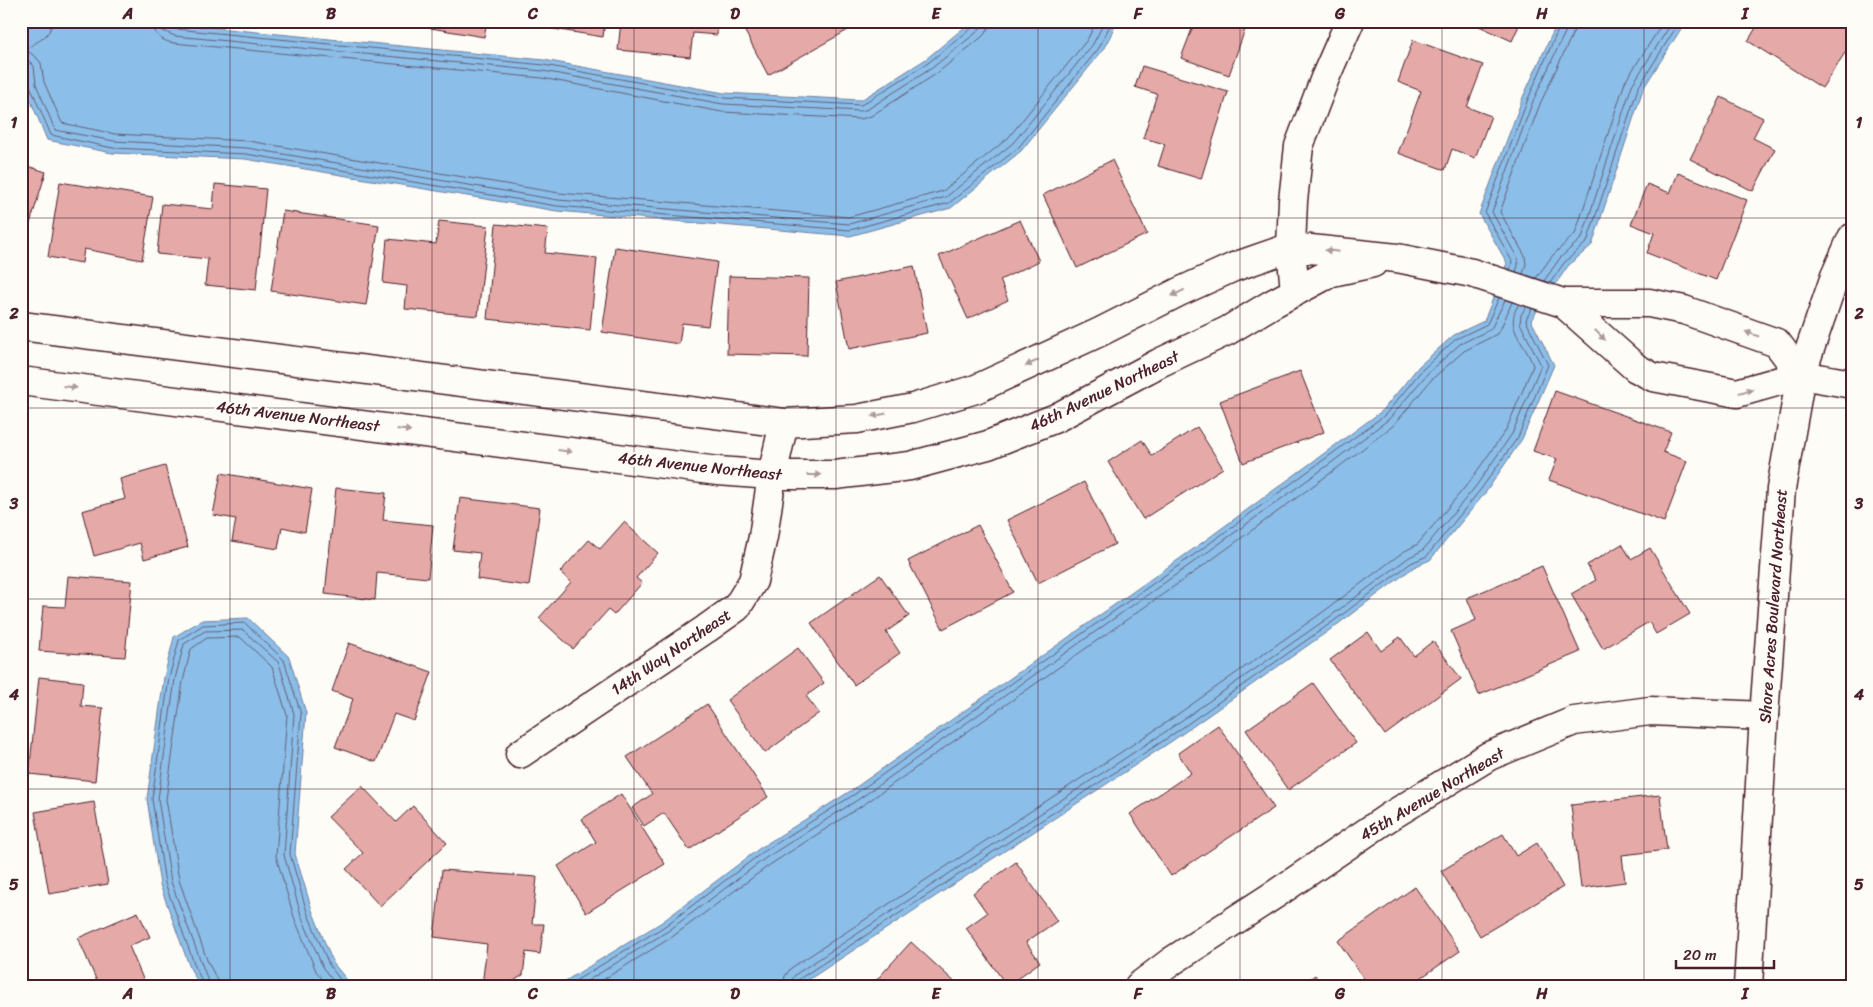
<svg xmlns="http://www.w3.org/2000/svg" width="1873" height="1007" font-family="Sriracha,sans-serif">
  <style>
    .water { fill: #8bbee8; stroke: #717e9c }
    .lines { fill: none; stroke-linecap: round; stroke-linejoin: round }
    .shore { stroke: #645f77; stroke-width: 1 }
    .building { fill: #e5aaa7; stroke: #4a1f2b }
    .street-casing { stroke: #4a1f2b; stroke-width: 31 }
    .secondary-casing { stroke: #4a1f2b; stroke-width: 31 }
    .street { stroke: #fdfcf7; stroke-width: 28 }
    .secondary { stroke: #fdfcf7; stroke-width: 28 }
    .oneway { fill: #ac999b }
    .grid { fill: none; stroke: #4a1f2b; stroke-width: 1; stroke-opacity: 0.55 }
    .labels { text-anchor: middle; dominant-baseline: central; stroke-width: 4.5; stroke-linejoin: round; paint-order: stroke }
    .street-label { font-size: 16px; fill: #4a1f2b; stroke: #fdfcf7 }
    .neatline { fill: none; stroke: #4a1f2b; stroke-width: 2 }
    .grid-label { font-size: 16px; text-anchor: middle; font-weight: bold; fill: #4a1f2b }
  </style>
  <rect width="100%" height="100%" fill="#fdfcf7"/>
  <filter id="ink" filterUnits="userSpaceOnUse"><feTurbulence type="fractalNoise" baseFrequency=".02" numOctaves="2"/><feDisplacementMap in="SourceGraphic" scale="10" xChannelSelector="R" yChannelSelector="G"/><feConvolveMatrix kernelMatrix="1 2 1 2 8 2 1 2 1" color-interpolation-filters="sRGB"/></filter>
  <g filter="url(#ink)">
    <path class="water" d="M36 21H158L176 24 544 60 724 93 861 100 926 59 972 21H1118L1103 50 1021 151 951 208 850 236 557 211 245 159 112 153 47 140 25 87 21 31Z
      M1558 21H1686L1643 89 1592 245 1568 266 1531 320 1554 365 1522 439 1486 492 1430 560 1414 567 1334 627 1172 741 799 986H557L662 922 760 848 852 790 1192 550 1382 411 1419 366 1454 335 1484 321 1507 263 1479 214 1523 97Z
      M248 618 289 657 306 713 295 854 312 910 333 963 352 986H200L190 968 160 885 147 799 164 677 174 637 202 620Z"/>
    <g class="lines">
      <path class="shore" d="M52 21C51 39 36 40 26 50L36 57 41 63 44 82 62 123 115 134 248 141 559 193 849 217 943 191 1008 138 1087 40 1097 21
        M153 21C153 35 161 41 174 43L542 78 722 112 861 119 871 116 936 74 983 36 988 29 989 21
        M160 21 163 31 175 36 543 71 723 104 861 111 868 109 932 68 977 32 981 27V21
        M166 21 168 27 176 29 544 65 724 98 861 105 928 63 973 27 975 21
        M21 59 29 61 34 66 36 84 55 130 114 141 247 148 558 200 849 224 946 197 1013 143 1093 44 1105 21
        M21 66H25L28 69 30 86 51 135 113 148 246 154 557 206 850 230 949 203 1018 148 1099 48 1112 21
        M1510 270 1512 261 1485 213 1528 99 1562 21
        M1516 272 1518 265V259L1492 212 1533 101 1567 28 1568 21
        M1523 274 1526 264 1525 256 1500 212 1540 104 1574 31 1576 21
        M1536 278 1553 255 1575 234 1625 82 1664 21
        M1544 281 1560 258 1582 238 1632 85 1673 21
        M1550 283 1564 263 1587 242 1638 88 1680 21
        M204 986 195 966 165 883 152 799 169 678 179 640 203 625 245 623 284 660 301 714 290 854 307 912 329 965 345 986
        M210 986 171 882 158 799 175 679 184 644 205 631 243 630 279 663 294 714 284 855 301 915 323 968 337 986
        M218 986 216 978 207 960 179 880 166 799 183 681 191 649 207 638 240 637 272 667 287 715 276 856 294 917 316 971 328 986
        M567 986 665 926 763 852 855 794 1195 554 1385 415 1422 370 1456 339 1487 324 1499 298
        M579 986 668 931 767 857 859 799 1198 559 1331 463 1389 419 1427 374 1460 344 1491 329 1505 300
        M593 986 672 937 771 864 863 805 1203 566 1336 469 1394 425 1432 379 1464 351 1497 334 1501 328 1512 302
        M783 986 785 976 791 968 1161 726 1323 612 1403 552 1418 544 1470 481 1506 430 1533 366C1527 344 1502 328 1519 304
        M790 986 792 979 796 974 1165 732 1328 618 1408 558 1423 550 1476 486 1512 434 1541 365 1520 323 1521 315 1526 307
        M797 986 799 979 1169 737 1331 623 1411 563 1427 556 1481 489 1518 437 1548 365 1526 321 1527 317 1532 309"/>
    </g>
    <path class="building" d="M414 21H487L484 37 413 25Z
      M504 21H605L603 37Z
      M621 21H718L717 35 693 33 690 57 618 50Z
      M742 21H864L768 75 740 22Z
      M1195 21H1248L1229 75 1181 58Z
      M1468 21H1521L1512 41Z
      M1760 21H1831L1852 34V42L1822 88 1748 41Z
      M1413 40 1483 65 1467 107 1491 116 1475 158 1452 149 1445 170 1398 153 1421 91 1398 82Z
      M1142 66 1228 92 1201 179 1158 166 1165 144 1143 138 1157 94 1135 87Z
      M1721 97 1763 118 1753 138 1775 149 1753 191 1690 159Z
      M1112 160 1147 234 1077 268 1043 195Z
      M21 164 46 172 23 246 21 245Z
      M1678 173 1747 200 1716 280 1647 253 1654 233 1631 224 1647 184 1670 193Z
      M60 182 153 197 142 260 84 249 82 263 48 257Z
      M215 184 266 189 256 290 205 285 208 259 157 254 162 204 213 209Z
      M283 211 379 225 366 305 271 291Z
      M1020 220 1039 261 1000 280 1008 300 968 319 939 256Z
      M439 221 488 226 478 316 405 309 407 286 383 283 387 239 436 244Z
      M496 224 548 229 545 253 597 258 590 330 487 319Z
      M615 247 717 262 708 326 682 323 679 344 602 332Z
      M914 266 927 333 849 349 836 282Z
      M729 276 809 278 807 356 727 354Z
      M1300 371 1324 432 1243 463 1220 401Z
      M1555 391 1671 432 1663 452 1687 461 1664 522 1549 480 1557 459 1533 451Z
      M1197 427 1223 468 1143 519 1108 462 1142 440 1152 456Z
      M165 466 188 547 144 559 140 543 94 556 82 511 125 499 120 479Z
      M221 473 312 489 305 532 282 527 278 549 232 541 236 519 213 515Z
      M1084 482 1115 544 1038 583 1007 520Z
      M336 488 386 493 383 520 433 525 428 578 377 573 375 600 325 594Z
      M460 498 540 508 529 586 477 579 480 553 453 550Z
      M624 522 658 553 636 578 642 583 614 615 608 610 573 649 539 618 571 582 560 572 589 540 600 549Z
      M978 525 1013 592 943 629 908 561Z
      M1622 544 1631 559 1650 548 1690 614 1656 634 1649 622 1603 649 1571 594 1596 580 1587 565Z
      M1542 566 1580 652 1479 695 1451 631 1476 620 1467 598Z
      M880 575 909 616 886 632 900 653 854 685 811 623Z
      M68 576 132 581 125 657 39 651 43 606 65 607Z
      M1368 632 1381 651 1400 637 1414 656 1433 641 1461 679 1385 735 1330 660Z
      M349 643 432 672 414 721 394 714 376 762 335 747 353 699 332 691Z
      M798 648 824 683 806 696 819 713 765 753 727 700Z
      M39 677 83 682 81 706 103 708 95 781 29 774Z
      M1313 683 1356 743 1288 790 1246 730Z
      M707 704 768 797 689 850 664 813 644 826 632 808 652 794 627 757Z
      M1218 725 1274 808 1171 876 1130 814 1191 773 1178 753Z
      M362 786 396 822 413 806 447 843 380 906 346 869 363 853 328 817Z
      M621 794 665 864 586 913 558 866 596 842 582 819Z
      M1660 795 1667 850 1622 855 1625 882 1581 888 1571 805Z
      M94 802 108 884 49 894 35 812Z
      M1503 834 1516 856 1537 843 1563 887 1480 936 1441 871Z
      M1016 862 1057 921 1026 942 1040 962 1007 986 966 928 987 913 973 893Z
      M442 870 537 877 532 924H544L540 954 526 952 523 975 506 986H482L487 944 434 937Z
      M1415 887 1460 951 1409 986H1369L1338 941Z
      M138 912 150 937 129 946 146 986H99L78 938Z
      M911 942 959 986H871Z
      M1315 975 1322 986H1300Z"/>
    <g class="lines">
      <defs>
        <path id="street" d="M1295 292 1291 247 1293 201 1299 146 1325 78 1350 21
          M1563 303 1636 368 1653 377 1737 393 1801 375 1852 384
          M21 326 784 423 857 419 913 408 976 389 1100 332 1179 292 1234 267 1291 247 1397 258 1472 273 1563 303H1649L1684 310 1777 343 1801 375
          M21 381 718 471 772 475H835L910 466 988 445 1056 418 1159 363 1227 331 1272 304 1332 272 1373 263
          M520 754 706 629 737 607 753 581 763 537 772 475 784 423
          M1139 986 1172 961 1277 893 1389 817 1489 756 1574 721 1650 711 1764 716"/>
        <path id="secondary" d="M1748 986 1764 716 1781 489 1801 375 1835 276 1852 238"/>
      </defs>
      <use href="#street" class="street-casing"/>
      <use href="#secondary" class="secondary-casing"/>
      <use href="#street" class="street"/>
      <use href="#secondary" class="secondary"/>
    </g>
    <defs><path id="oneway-solid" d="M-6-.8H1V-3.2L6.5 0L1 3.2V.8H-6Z" transform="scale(1.25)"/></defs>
    <g class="oneway">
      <use href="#oneway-solid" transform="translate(1332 251) rotate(-174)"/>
      <use href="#oneway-solid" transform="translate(1178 293) rotate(154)"/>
      <use href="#oneway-solid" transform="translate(1752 334) rotate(-161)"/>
      <use href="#oneway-solid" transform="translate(1600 335) rotate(44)"/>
      <use href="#oneway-solid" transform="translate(1032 363) rotate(155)"/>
      <use href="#oneway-solid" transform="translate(70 387) rotate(7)"/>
      <use href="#oneway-solid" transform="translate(1746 391) rotate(-16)"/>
      <use href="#oneway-solid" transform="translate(879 415) rotate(169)"/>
      <use href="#oneway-solid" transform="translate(404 430) rotate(7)"/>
      <use href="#oneway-solid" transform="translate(565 451) rotate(7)"/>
      <use href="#oneway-solid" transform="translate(814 475)"/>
    </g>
  </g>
  <path class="grid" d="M230 21V986M432 21V986M634 21V986M836 21V986M1038 21V986M1240 21V986M1442 21V986M1644 21V986M21 218H1852M21 408H1852M21 599H1852M21 789H1852"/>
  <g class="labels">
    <g class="street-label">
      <text transform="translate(1104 391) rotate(-26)">46th Avenue Northeast</text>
      <text transform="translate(298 416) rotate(7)">46th Avenue Northeast</text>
      <text transform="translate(700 466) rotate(6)">46th Avenue Northeast</text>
      <text transform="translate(1773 606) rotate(-86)">Shore Acres Boulevard Northeast</text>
      <text transform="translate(671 652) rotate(-34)">14th Way Northeast</text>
      <text transform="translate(1432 794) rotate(-31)">45th Avenue Northeast</text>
    </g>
  </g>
  <rect width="1873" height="1007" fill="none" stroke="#fdfcf7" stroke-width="55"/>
  <path d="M1676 960v8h98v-8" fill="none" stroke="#4a1f2b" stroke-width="2.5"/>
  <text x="1683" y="960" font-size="15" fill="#4a1f2b" stroke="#fdfcf7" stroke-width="4" paint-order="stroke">20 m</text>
  <rect x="28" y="28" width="1818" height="952" class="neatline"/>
  <g class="grid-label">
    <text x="128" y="19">A</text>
    <text x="331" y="19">B</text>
    <text x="533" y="19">C</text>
    <text x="735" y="19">D</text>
    <text x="936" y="19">E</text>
    <text x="1138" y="19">F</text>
    <text x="1340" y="19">G</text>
    <text x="1542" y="19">H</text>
    <text x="1745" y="19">I</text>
    <text x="14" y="128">1</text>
    <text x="1859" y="128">1</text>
    <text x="14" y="319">2</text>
    <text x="1859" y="319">2</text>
    <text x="14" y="509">3</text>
    <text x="1859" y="509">3</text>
    <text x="14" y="700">4</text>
    <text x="1859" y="700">4</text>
    <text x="14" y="890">5</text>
    <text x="1859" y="890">5</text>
    <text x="128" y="999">A</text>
    <text x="331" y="999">B</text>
    <text x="533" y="999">C</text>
    <text x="735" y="999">D</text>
    <text x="936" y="999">E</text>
    <text x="1138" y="999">F</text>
    <text x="1340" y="999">G</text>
    <text x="1542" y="999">H</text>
    <text x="1745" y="999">I</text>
  </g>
</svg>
